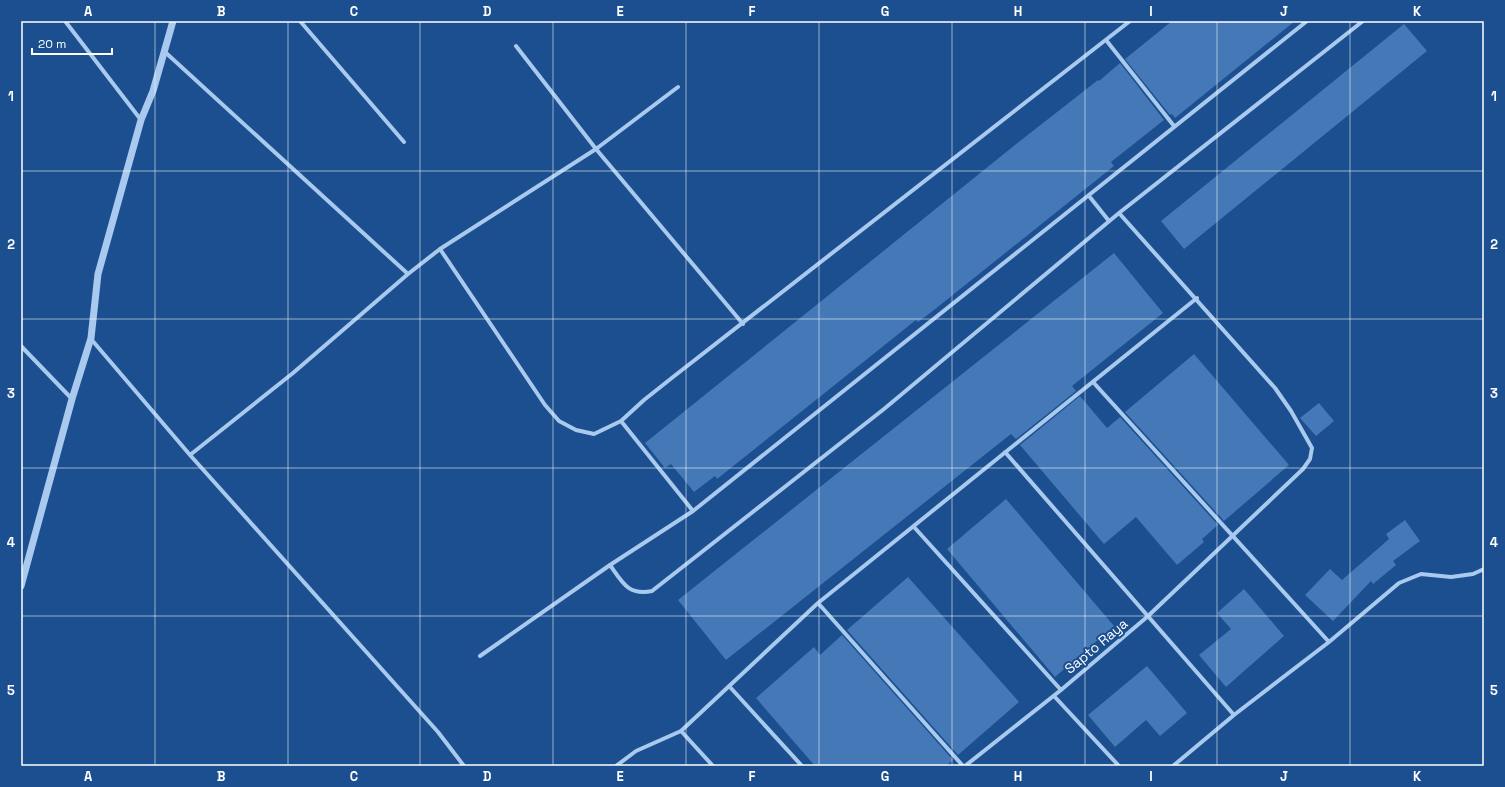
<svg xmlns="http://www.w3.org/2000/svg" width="1505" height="787" font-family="'Space Grotesk',sans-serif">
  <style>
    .building { fill: #4478b7 }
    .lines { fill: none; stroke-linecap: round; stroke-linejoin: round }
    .minor { stroke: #a9c9ee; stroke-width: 4 }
    .tertiary { stroke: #a9c9ee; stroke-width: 7 }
    .grid { fill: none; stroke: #fff; stroke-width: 1; stroke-opacity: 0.55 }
    .labels { text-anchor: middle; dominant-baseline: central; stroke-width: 4; stroke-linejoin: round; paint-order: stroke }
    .street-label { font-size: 14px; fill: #fff; stroke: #1b4f8f }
    .neatline { fill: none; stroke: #fff; stroke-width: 1.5 }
    .grid-label { font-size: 13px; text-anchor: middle; font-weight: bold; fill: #fff }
  </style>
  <rect width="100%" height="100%" fill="#1b4f8f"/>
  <path class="building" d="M1172 21H1295L1175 118 1172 114 1170 115 1125 59Z
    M1404 24 1427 51 1184 249 1161 221Z
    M1120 63 1164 120 1111 162 1114 166 934 310 918 322 916 320 717 479 715 476 694 492 671 464 665 468 645 443 1020 141 1098 80 1099 81Z
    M1114 253 1163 313 1072 386 1076 391 1016 439 1011 434 726 660 678 600Z
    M1194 354 1289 465 1224 521 1125 412Z
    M1080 396 1107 428 1120 417 1218 525 1202 539 1204 542 1177 565 1136 517 1104 544 1020 445Z
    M1319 403 1334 421 1316 436 1300 418Z
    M1006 499 1114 626 1055 677 947 549Z
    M1405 520 1420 541 1393 561 1396 565 1373 584 1371 581 1333 621 1305 595 1330 569 1342 580 1389 539 1386 534Z
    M908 577 1019 702 958 755 847 630Z
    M1244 589 1284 636 1226 687 1199 655 1231 629 1217 613Z
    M842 635 953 760 946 766H815L756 698 814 647 820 655Z
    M1147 666 1187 713 1160 736 1146 720 1115 747 1088 715Z"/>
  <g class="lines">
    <path class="minor" d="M65 21 141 120
      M300 21 404 142
      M1307 21 693 511 610 565C622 582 628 596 652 591L884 409 1119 213 1363 21
      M1106 40 1174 126
      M516 46 596 149 743 324
      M165 52 408 274
      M1089 196 1109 221
      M440 249 545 405 559 421 576 430 594 434 621 421
      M91 339 190 455 438 732 464 766
      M21 346 72 399
      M1093 382 1329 642
      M1005 452 1234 715
      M190 455 293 373 408 274 440 249 596 149 678 87
      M693 511 621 421 644 400 673 377 1130 21
      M914 527 1061 690
      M818 603 963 766
      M480 656 610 565
      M729 686 802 766
      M1054 696 1119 766
      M681 731 818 603 1197 298
      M616 766 636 751 681 731 713 766
      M965 766 1061 690 1147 617 1303 469 1310 459 1312 448 1291 411 1275 388 1119 213
      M1173 766 1234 715 1329 642 1399 583 1421 574 1451 577 1473 574 1484 569"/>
    <path class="tertiary" d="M21 586 72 399 91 338 98 274 141 120 153 91 173 21"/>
  </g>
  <path class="grid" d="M155 21V766M288 21V766M420 21V766M553 21V766M686 21V766M819 21V766M952 21V766M1085 21V766M1217 21V766M1350 21V766M21 171H1484M21 319H1484M21 468H1484M21 616H1484"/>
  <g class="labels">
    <g class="street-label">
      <text transform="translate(1096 646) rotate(-40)">Sapto Raya</text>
    </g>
  </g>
  <rect width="1505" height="787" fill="none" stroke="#1b4f8f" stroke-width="44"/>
  <path d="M32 48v6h80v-6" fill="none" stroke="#ffffff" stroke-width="2"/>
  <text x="38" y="48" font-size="12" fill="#ffffff" stroke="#1b4f8f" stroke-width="3" paint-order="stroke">20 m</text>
  <rect x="22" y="22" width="1461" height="743" class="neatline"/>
  <g class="grid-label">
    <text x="88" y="16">A</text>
    <text x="221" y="16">B</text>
    <text x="354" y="16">C</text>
    <text x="487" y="16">D</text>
    <text x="620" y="16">E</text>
    <text x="752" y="16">F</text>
    <text x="885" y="16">G</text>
    <text x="1018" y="16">H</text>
    <text x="1151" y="16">I</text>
    <text x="1284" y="16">J</text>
    <text x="1417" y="16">K</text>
    <text x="11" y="101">1</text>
    <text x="1494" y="101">1</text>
    <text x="11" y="249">2</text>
    <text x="1494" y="249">2</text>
    <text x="11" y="398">3</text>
    <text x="1494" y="398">3</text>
    <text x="11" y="547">4</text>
    <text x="1494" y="547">4</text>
    <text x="11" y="695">5</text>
    <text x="1494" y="695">5</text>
    <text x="88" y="781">A</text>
    <text x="221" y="781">B</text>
    <text x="354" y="781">C</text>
    <text x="487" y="781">D</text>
    <text x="620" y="781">E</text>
    <text x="752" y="781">F</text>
    <text x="885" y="781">G</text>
    <text x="1018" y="781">H</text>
    <text x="1151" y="781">I</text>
    <text x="1284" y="781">J</text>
    <text x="1417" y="781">K</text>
  </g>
</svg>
